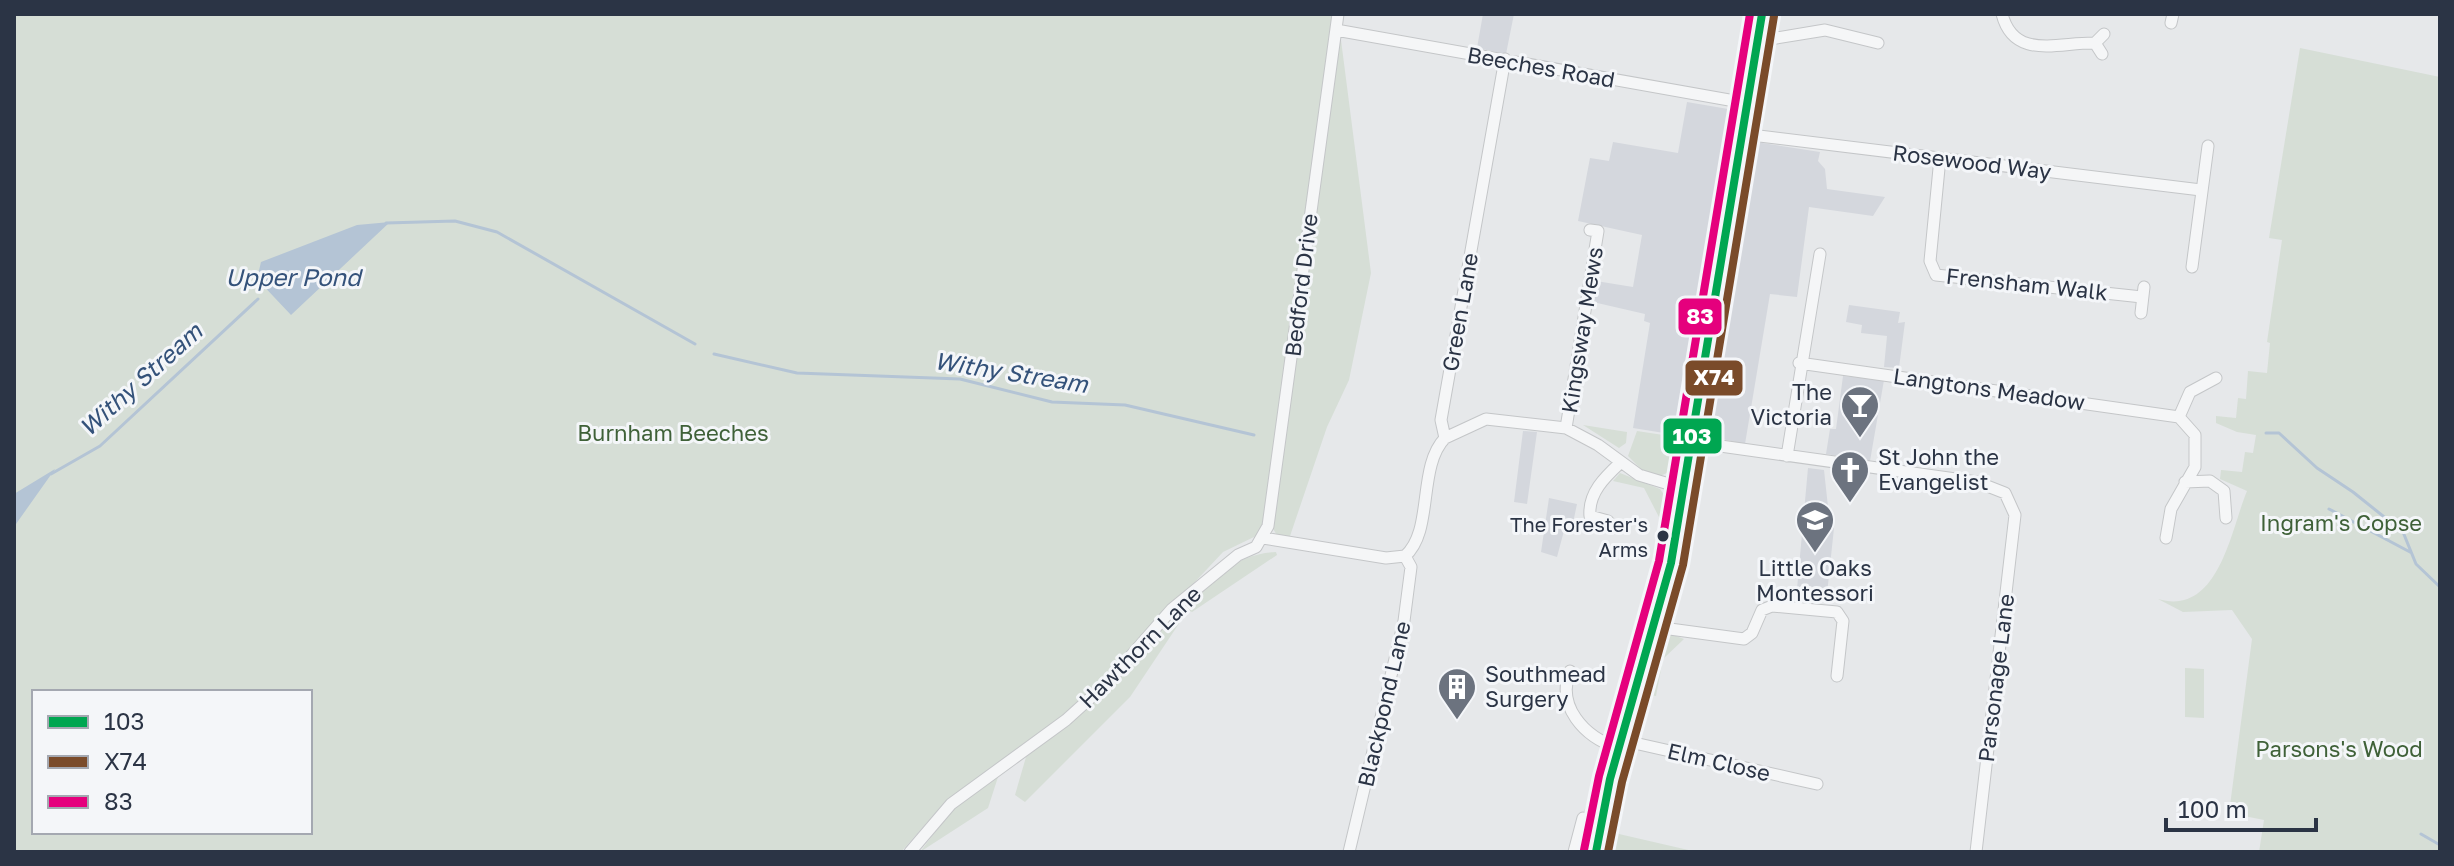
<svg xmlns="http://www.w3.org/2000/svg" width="2454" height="866" font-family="'Golos Text',sans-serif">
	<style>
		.built { fill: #d4d7dd }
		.green { fill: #d6ded6; fill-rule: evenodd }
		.water { fill: #b4c4d5 }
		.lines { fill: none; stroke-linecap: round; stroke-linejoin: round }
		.stream { stroke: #b4c4d5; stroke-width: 3 }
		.street-casing { stroke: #c4c6c8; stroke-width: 13 }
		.primary-casing { stroke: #c2c5c8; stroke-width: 18 }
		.street { stroke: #f5f6f7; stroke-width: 11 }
		.primary { stroke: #f8f8f8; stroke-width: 16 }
		.bus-1-casing { stroke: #f4f6f9; stroke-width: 14 }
		.bus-2-casing { stroke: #f4f6f9; stroke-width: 14 }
		.bus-3-casing { stroke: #f4f6f9; stroke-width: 14 }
		.bus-1 { stroke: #00a651; stroke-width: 8 }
		.bus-2 { stroke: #7a4b2a; stroke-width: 8 }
		.bus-3 { stroke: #e5007d; stroke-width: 8 }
		.bus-dot { fill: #2b3445; stroke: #f4f6f9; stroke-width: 3 }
		.labels { text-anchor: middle; stroke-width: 6; stroke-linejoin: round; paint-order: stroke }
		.bus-label { font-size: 20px; fill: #2b3445; stroke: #f4f6f9; text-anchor: end }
		.street-label { font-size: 22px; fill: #2b3445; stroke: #f4f6f9 }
		.poi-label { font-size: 22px; fill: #2b3445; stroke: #f4f6f9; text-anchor: start }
		.park-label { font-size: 22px; fill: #3f6138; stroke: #f4f6f9 }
		.water-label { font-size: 24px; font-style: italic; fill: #34527a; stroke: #f4f6f9 }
		.line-badge { stroke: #f4f6f9; stroke-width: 3 }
		.badge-label { font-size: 22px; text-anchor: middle; font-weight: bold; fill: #fff }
	</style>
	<rect width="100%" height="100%" fill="#e6e8ea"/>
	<!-- built -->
	<path class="built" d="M1483,14h31l-8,40 -29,-6z
		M1687,102l47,8 -4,28 90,14 -2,9 7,8 2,20 58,8 -12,19 -64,-9 -12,90 -27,-3 -25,150 -70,-15 -11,4 -31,-5 17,-105 -6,-2 1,-7 -52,-12 3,-21 37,6 9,-52 -64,-14 12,-63 19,3 4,-19 65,11z
		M1849,305l51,7 -2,11 7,-1 -6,46 -15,-1 3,-31 -26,-3 1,-8 -16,-3z
		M1843,376l41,4 -14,81 -44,-7 4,-25h6z
		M1523,431l14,1 -10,72 -13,-2z
		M1808,468l16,2 5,46 5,12 -7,66 -30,-5z
		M1549,498l28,6 -4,19 -8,4 -8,30 -16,-5z"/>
	<!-- green -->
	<path class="green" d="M14,14h1318l-68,514 -8,8 -33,16 -131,140 -41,36 -106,74 -44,50h-887zM34,692h276v140h-276z
		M1341,40l30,233 -22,107 -22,47 -38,112 -11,-2 -6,-10 65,-485z
		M2300,48l140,29v775h-181l5,-32 -35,-7 23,-174 -20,-29 -49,2 -25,-13c61,18 73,-70 89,-108l-27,-12 1,-9 21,2 3,-20 8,1 3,-18 -19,-3 -21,-9v-7l20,2 2,-20 8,1 2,-28 19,2 3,-30 -3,-1 15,-102 -13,-2z
		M1583,425l44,7 -1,11 -7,5z
		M1637,431l46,7 -5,30 -18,8 -18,-6 -14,-14z
		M1620,473l40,16 10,14 -13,84 -10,-1 13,-67 -16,-31 -31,-7z
		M1276,552l1,3 -85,57 -10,-5c28,-25 54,-54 94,-55z
		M1177,613l3,9 -50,75 -105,105 -10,-7 11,-38 72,-60z
		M1671,634l13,5 -21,20 -7,37 -11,-2c7,-18 8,-40 17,-57z
		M2185,668l19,1v49l-19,-1z
		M1599,775l4,4 -12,73h-10l7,-22 -4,-19z
		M998,777l-10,31 -68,44 31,-41z
		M1611,828l7,2 1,4 78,18h-88z"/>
	<!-- water -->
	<path class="water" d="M390,222l-99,93 -34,-36 4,-17 96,-37z
		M55,469l-39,55 -2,5v-35z"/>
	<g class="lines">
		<!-- stream -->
		<path class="stream" d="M386,223l69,-2 42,11 198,112
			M714,354l83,19 163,6 92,23 73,3 129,30
			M2266,433h13l38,35 36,24 50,40 13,32 24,23
			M51,474l49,-28 158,-147
			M2329,509l81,43
			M2421,834l19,11"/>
		<!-- street casing -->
		<g class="street-casing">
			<path id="street" d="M2002,14c12,47 57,28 93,29l9,-9
				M2171,23l2,-9
				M1336,30l410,73
				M1758,41l67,-11 53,13
				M2095,43l7,11
				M1743,134l458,56
				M1940,158l-10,103 6,14 206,22
				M2192,267l16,-121
				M2141,313l3,-26
				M1799,363l380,54 16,18v32l-24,42 -5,29
				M2179,417l11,-25 26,-14
				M1566,428l32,-197 -8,-1
				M1445,438l41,-19 80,9 32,17 41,30 43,13
				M1692,442l285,40 28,11 10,22 -39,337
				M1787,456l33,-202
				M2185,482l25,-1 14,10 2,27
				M1608,521l-18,-5c-2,-23 15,-39 30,-53
				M1263,538l123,20 19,-2
				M1405,556c29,-25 12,-89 40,-118l-4,-18 64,-361
				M1655,627l89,12 8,-6 10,-23 10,-4 65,6 6,9 -6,55
				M1570,671c-14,35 14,66 48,77
				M1621,740l196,44
				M910,852l41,-48 115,-84 42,-38 64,-73 66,-54 18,-8 12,-21 70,-512
				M1349,852l55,-231 7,-54 -6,-11
				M1574,852l9,-34"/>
		</g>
		<!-- primary casing -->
		<g class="primary-casing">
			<path id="primary" d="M1596,852c14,-99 52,-192 75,-289l91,-549"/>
		</g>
		<!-- street -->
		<use href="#street" class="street"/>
		<!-- primary -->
		<use href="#primary" class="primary"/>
		<!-- bus-1 casing -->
		<g class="bus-1-casing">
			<path id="bus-1" d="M1596,852l14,-73 61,-216 91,-549"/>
		</g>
		<!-- bus-2 casing -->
		<g class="bus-2-casing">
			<path id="bus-2" d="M1608,852l14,-70 61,-217 91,-549"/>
		</g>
		<!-- bus-3 casing -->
		<g class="bus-3-casing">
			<path id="bus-3" d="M1584,850l15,-74 60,-215 91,-547"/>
		</g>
		<!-- bus-1 -->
		<use href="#bus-1" class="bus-1"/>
		<!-- bus-2 -->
		<use href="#bus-2" class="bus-2"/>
		<!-- bus-3 -->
		<use href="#bus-3" class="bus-3"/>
	</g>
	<!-- icons -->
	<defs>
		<g id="bar-pin" transform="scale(2)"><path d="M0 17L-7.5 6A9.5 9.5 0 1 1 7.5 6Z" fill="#6c737f" stroke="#f4f6f9"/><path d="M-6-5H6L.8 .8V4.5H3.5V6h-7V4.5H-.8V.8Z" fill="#fff"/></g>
		<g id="church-pin" transform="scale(2)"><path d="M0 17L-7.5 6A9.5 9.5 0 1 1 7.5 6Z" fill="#6c737f" stroke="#f4f6f9"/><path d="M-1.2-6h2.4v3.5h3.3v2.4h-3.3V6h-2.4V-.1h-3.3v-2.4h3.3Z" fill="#fff"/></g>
		<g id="school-pin" transform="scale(2)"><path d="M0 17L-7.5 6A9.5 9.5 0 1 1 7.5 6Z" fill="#6c737f" stroke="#f4f6f9"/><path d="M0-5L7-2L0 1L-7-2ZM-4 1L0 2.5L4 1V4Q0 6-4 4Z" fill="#fff"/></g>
		<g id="building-pin" transform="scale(2)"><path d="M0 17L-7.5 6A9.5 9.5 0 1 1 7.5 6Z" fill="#6c737f" stroke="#f4f6f9"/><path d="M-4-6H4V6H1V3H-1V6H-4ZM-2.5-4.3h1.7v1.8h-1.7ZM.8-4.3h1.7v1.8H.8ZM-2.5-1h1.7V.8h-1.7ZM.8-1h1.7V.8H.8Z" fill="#fff"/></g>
	</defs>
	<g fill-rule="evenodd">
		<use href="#bar-pin" x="1860" y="405"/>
		<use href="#church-pin" x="1850" y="470"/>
		<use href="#school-pin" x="1815" y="520"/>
		<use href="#building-pin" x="1457" y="687"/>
	</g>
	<!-- markers -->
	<circle class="bus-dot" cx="1663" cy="536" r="7"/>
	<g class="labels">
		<!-- bus labels -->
		<g class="bus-label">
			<text x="1648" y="532">The Forester's<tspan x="1648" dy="25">Arms</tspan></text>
		</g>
		<!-- street labels -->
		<g class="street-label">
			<text transform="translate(1541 67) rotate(10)" y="8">Beeches Road</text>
			<text transform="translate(1972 162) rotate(7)" y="8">Rosewood Way</text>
			<text transform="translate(2027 284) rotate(6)" y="8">Frensham Walk</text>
			<text transform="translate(1301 285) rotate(-83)" y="8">Bedford Drive</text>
			<text transform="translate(1460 312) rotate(-80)" y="8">Green Lane</text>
			<text transform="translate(1582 330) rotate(-81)" y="8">Kingsway Mews</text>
			<text transform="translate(1989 389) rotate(8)" y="8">Langtons Meadow</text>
			<text transform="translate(1140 647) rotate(-45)" y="8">Hawthorn Lane</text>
			<text transform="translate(1996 678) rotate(-83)" y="8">Parsonage Lane</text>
			<text transform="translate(1384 704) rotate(-77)" y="8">Blackpond Lane</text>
			<text transform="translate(1719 762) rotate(13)" y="8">Elm Close</text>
		</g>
		<!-- poi labels -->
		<g class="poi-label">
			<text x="1832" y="400" text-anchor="end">The<tspan x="1832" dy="25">Victoria</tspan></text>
			<text x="1878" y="465">St John the<tspan x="1878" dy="25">Evangelist</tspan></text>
			<text x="1815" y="576" text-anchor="middle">Little Oaks<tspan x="1815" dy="25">Montessori</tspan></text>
			<text x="1485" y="682">Southmead<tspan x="1485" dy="25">Surgery</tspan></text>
		</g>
		<!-- park labels -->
		<g class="park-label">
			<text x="673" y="441">Burnham Beeches</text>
			<text x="2341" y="531">Ingram's Copse</text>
			<text x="2339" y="757">Parsons's Wood</text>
		</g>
		<!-- water labels -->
		<g class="water-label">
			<text x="293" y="286">Upper Pond</text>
			<text transform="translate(1011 373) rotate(9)" y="8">Withy Stream</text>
			<text transform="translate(141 380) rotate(-42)" y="8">Withy Stream</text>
		</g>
	</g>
	<g class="line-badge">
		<rect x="1677" y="297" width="46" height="39" rx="8" fill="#e5007d"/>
		<rect x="1684" y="359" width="60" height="38" rx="8" fill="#7a4b2a"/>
		<rect x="1662" y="417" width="61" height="38" rx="8" fill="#00a651"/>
	</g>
	<g class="badge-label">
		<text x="1700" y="324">83</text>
		<text x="1714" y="385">X74</text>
		<text x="1692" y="444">103</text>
	</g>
	<!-- border -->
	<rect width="2454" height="866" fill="none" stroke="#2b3445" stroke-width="32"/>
	<!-- legend -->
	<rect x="32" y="690" width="280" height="144" fill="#f4f6f9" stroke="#a4a8b1" stroke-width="2"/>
	<rect x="48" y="716" width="40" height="12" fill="#00a651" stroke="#a4a8b1" stroke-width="2"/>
	<text x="104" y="730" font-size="24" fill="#2b3445">103</text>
	<rect x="48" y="756" width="40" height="12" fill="#7a4b2a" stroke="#a4a8b1" stroke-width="2"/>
	<text x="104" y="770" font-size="24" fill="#2b3445">X74</text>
	<rect x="48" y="796" width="40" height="12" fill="#e5007d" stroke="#a4a8b1" stroke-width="2"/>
	<text x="104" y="810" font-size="24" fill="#2b3445">83</text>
	<!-- scale -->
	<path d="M2166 818v12h150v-12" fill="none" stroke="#2b3445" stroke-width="4"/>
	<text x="2178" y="818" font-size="24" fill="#2b3445" stroke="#f4f6f9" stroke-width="6" paint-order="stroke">100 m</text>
</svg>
